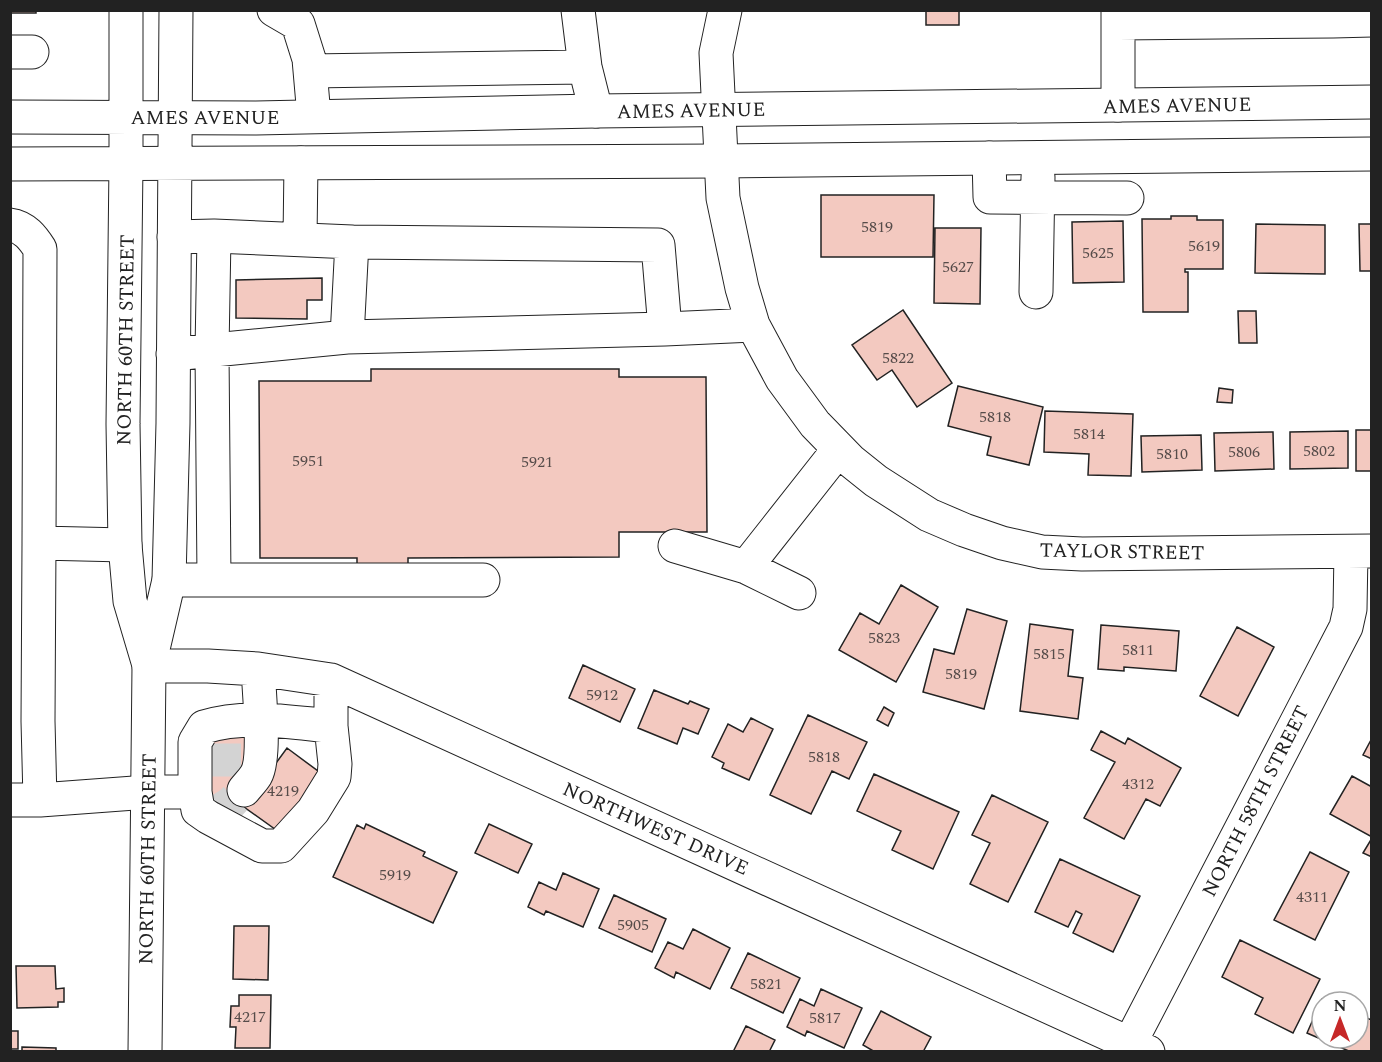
<svg xmlns="http://www.w3.org/2000/svg" width="1382" height="1062" font-family="Spectral,serif">
	<style>
		.building { fill: #f3c9c0; stroke: #222; stroke-width: 1.5 }
		.lines { fill: none; stroke-linecap: round; stroke-linejoin: round }
		.minor-tunnel { stroke: #d3d3d3; stroke-width: 33; stroke-dasharray: 33 16; stroke-linecap: butt }
		.minor-casing { stroke: #222; stroke-width: 35 }
		.major-casing { stroke: #222; stroke-width: 35 }
		.minor { stroke: #fff; stroke-width: 33 }
		.major { stroke: #fff; stroke-width: 33 }
		.labels { text-anchor: middle; stroke-width: 4.5; stroke-linejoin: round; paint-order: stroke }
		.number-label { font-size: 16px; fill: #564c4a }
		.street-label { font-size: 20px; fill: #222; stroke: #fff }
	</style>
	<rect width="100%" height="100%" fill="#fff"/>
	<!-- building -->
	<path class="building" d="M10,10h26v3h-26z
		M926,10h33v15h-33z
		M821,195h113l-1,62h-112z
		M1171,216h26v4h26v49h-38v3h3v40h-45l-1,-93h29z
		M1123,221l1,61 -51,1 -1,-61z
		M1256,224l69,1v49l-70,-1z
		M1359,224h13v47h-12z
		M935,228h46l-1,76 -46,-1z
		M322,278v22h-15v19l-71,-1v-38z
		M903,310l49,73 -35,24 -25,-37 -15,10 -25,-35z
		M1238,311h18l1,32h-18z
		M371,369h248v8h87l1,155h-88v25l-211,1v13h-51v-13h-97l-1,-177h112z
		M958,386l85,21 -14,58 -42,-10 4,-18 -43,-11z
		M1219,388l14,2 -1,13 -15,-1z
		M1045,411l88,3 -2,62 -43,-1 1,-21 -45,-2z
		M1356,430h16v41h-16z
		M1348,431v37l-58,1v-37z
		M1273,432l1,37 -59,2 -1,-38z
		M1201,435l1,35 -60,2 -1,-36z
		M901,585l37,22 -42,75 -57,-32 21,-37 19,11z
		M967,609l40,12 -23,88 -61,-17 11,-43 20,5z
		M1030,624l43,6 -5,46 15,2 -5,41 -58,-8z
		M1101,625l78,6 -3,40 -52,-4v4l-26,-2z
		M1237,627l37,20 -36,69 -38,-20z
		M583,665l52,24 -15,33 -51,-24z
		M654,690l34,14 2,-3 19,8 -11,25 -15,-6 -6,16 -39,-16z
		M884,707l10,6 -6,13 -11,-6z
		M808,715l59,27 -18,37 -17,-8 -21,43 -41,-19z
		M751,718l22,11 -24,51 -27,-12 2,-5 -12,-6 16,-33 15,8z
		M1101,731l24,13 3,-6 53,30 -21,38 -14,-7 -22,40 -40,-21 31,-56 -24,-12z
		M208,736h37l-1,67h-36z
		M1372,738v21l-9,-4z
		M287,748l35,26 -43,58 -35,-25z
		M874,774l85,38 -26,57 -41,-19 9,-19 -44,-20z
		M1352,776l20,11v50l-42,-23z
		M992,795l56,27 -40,80 -38,-18 20,-41 -18,-8z
		M366,824l59,28 -2,4 34,16 -24,51 -100,-46 24,-52 7,4z
		M489,824l43,20 -14,29 -43,-20z
		M1372,838v19l-9,-4z
		M1310,852l39,20 -34,68 -41,-20z
		M1060,859l80,37 -27,56 -40,-19 9,-19 -6,-3 -8,16 -33,-15z
		M563,873l36,16 -16,38 -37,-16 -2,4 -16,-8 11,-25 17,8z
		M614,895l52,24 -14,33 -53,-24z
		M234,926h35l-1,54 -35,-1z
		M693,929l37,19 -20,41 -34,-17 -2,6 -19,-10 13,-26 15,7z
		M1240,940l80,39 -27,54 -38,-19 8,-16 -41,-21z
		M748,953l52,25 -17,35 -52,-25z
		M16,966h39l1,23 8,-1v14h-6v5l-41,1z
		M821,989l41,19 -18,40 -37,-17 -2,5 -18,-9 13,-28 14,7z
		M239,995h32l-1,53h-35l1,-21h-6l1,-21h8z
		M1322,999l6,3h-6v36h36v-23l14,5v32h-21l-44,-19z
		M881,1011l50,26 -8,15h-48l-12,-7z
		M746,1026l29,14 -6,12h-36z
		M10,1031h8v18h-8z
		M22,1047l34,1v4h-34z"/>
	<g class="lines">
		<!-- minor-tunnel -->
		<path class="minor-tunnel" d="M208,760h36
			M208,817l23,-14 13,-13"/>
		<!-- minor casing -->
		<g class="minor-casing">
			<path id="minor" d="M274,10l24,14 11,35 5,57
				M578,10l7,57 11,44
				M725,10l-9,43 7,145 19,90 11,37 29,54 33,45 36,37 25,20 53,34 35,15 38,13 40,9 40,2 290,-3
				M1118,10v95
				M1333,10v11l39,-1
				M1118,23l215,-2
				M10,52h22
				M310,71l275,-4
				M989,158l1,39 137,1
				M10,225c15,2 23,13 30,24l-1,294
				M214,236l-2,115 2,228
				M174,237l40,-1 138,6 306,3 7,84
				M300,239l1,-76
				M1036,292l2,-115
				M347,337l5,-95
				M173,354l174,-17 318,-8 88,-4
				M675,546l71,21 93,-118
				M746,567l53,26
				M169,580h314
				M149,666h59l50,3 73,11 817,372
				M331,726c-42,-4 -87,-12 -127,1l-9,15v50l3,18 10,7 54,29h19l32,-35 21,-34 1,-13 -4,-38v-46
				M244,790c4,-5 9,-10 12,-15 10,-17 3,-84 2,-106
				M10,800h30l108,-8h47
				M40,800l-2,-79 1,-178 86,2
				M1130,1043l216,-416 4,-18 1,-57"/>
		</g>
		<!-- major casing -->
		<g class="major-casing">
			<path id="major" d="M126,10v153l-3,261 2,121 5,56 19,64
				M10,117l246,1 340,-7 776,-9
				M10,164l710,-3 652,-7
				M145,1052l4,-386 20,-86 4,-157 3,-413"/>
		</g>
		<!-- minor -->
		<use href="#minor" class="minor"/>
		<!-- major -->
		<use href="#major" class="major"/>
	</g>
	<g class="labels">
		<!-- number labels -->
		<g class="number-label">
			<text x="877" y="232">5819</text>
			<text x="1204" y="251">5619</text>
			<text x="1098" y="258">5625</text>
			<text x="958" y="272">5627</text>
			<text x="898" y="363">5822</text>
			<text x="995" y="422">5818</text>
			<text x="1089" y="439">5814</text>
			<text x="1319" y="456">5802</text>
			<text x="1244" y="457">5806</text>
			<text x="1172" y="459">5810</text>
			<text x="308" y="466">5951</text>
			<text x="537" y="467">5921</text>
			<text x="884" y="643">5823</text>
			<text x="1138" y="655">5811</text>
			<text x="1049" y="659">5815</text>
			<text x="961" y="679">5819</text>
			<text x="602" y="700">5912</text>
			<text x="824" y="762">5818</text>
			<text x="1138" y="789">4312</text>
			<text x="283" y="796">4219</text>
			<text x="395" y="880">5919</text>
			<text x="1312" y="902">4311</text>
			<text x="633" y="930">5905</text>
			<text x="766" y="989">5821</text>
			<text x="250" y="1022">4217</text>
			<text x="825" y="1023">5817</text>
		</g>
		<!-- street labels -->
		<g class="street-label">
			<text transform="translate(1177 105) rotate(-1)" y="7">AMES AVENUE</text>
			<text transform="translate(691 110) rotate(-1)" y="7">AMES AVENUE</text>
			<text x="205" y="124">AMES AVENUE</text>
			<text transform="translate(125 340) rotate(-89)" y="7">NORTH 60TH STREET</text>
			<text transform="translate(1122 551) rotate(1)" y="7">TAYLOR STREET</text>
			<text transform="translate(1255 801) rotate(-63)" y="7">NORTH 58TH STREET</text>
			<text transform="translate(656 828) rotate(24)" y="7">NORTHWEST DRIVE</text>
			<text transform="translate(147 859) rotate(-89)" y="7">NORTH 60TH STREET</text>
		</g>
	</g>
	<!-- border -->
	<rect width="1382" height="1062" fill="none" stroke="#222222" stroke-width="24"/>
	<!-- north arrow -->
	<g transform="translate(1340 1020)"><circle r="28" fill="#ffffff" stroke="#a7a7a7" stroke-width="1.5"/>
	<path d="M0-4.5L10 22L0 15L-10 22Z" fill="#c62828"/>
	<text y="-9" font-size="16" font-weight="bold" text-anchor="middle" fill="#222222">N</text>
	</g>
</svg>
